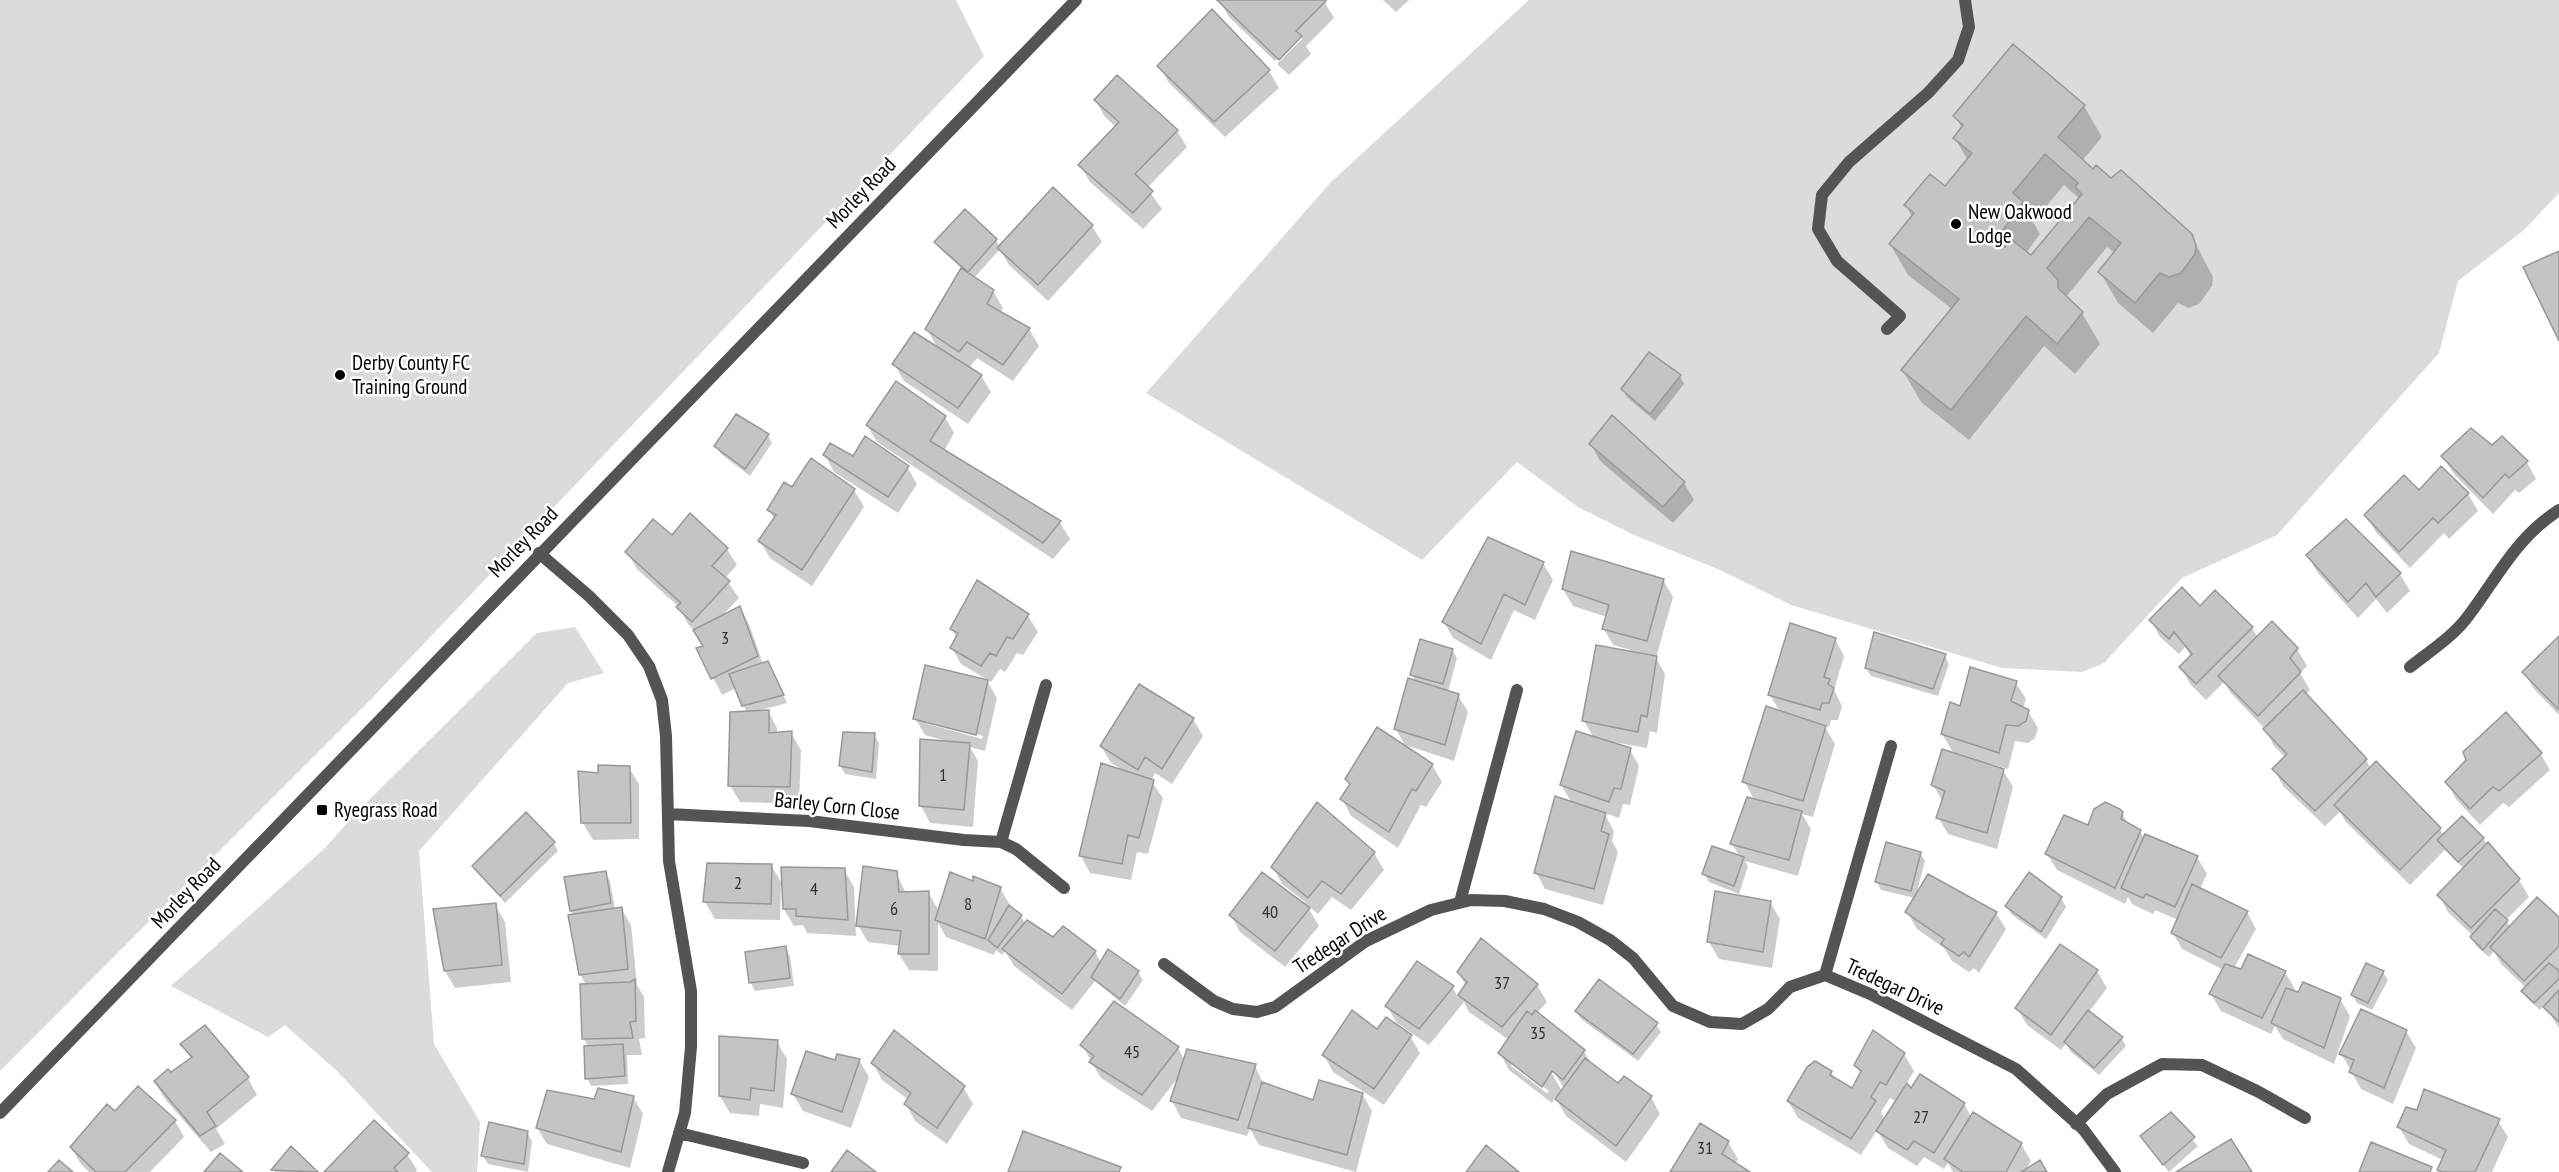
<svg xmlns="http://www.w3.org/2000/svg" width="2559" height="1172" font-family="'PT Sans Narrow',sans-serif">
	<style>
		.green { fill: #dbdbdb }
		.shadow { fill: #0003; fill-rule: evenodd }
		.building { fill: #c4c4c4; stroke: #989898; stroke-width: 1.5; fill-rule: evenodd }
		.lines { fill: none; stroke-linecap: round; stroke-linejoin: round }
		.service { stroke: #545454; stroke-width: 12 }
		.minor { stroke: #545454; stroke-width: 12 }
		.tertiary { stroke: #545454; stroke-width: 12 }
		.poi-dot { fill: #000; stroke: #fff; stroke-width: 2 }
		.labels { text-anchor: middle; stroke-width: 5; stroke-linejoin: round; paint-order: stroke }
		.number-label { font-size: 18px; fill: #313131 }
		.street-label { font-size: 21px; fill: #000; stroke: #fff }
		.poi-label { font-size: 21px; fill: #000; stroke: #fff; text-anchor: start }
	</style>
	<rect width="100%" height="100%" fill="#fff"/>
	<!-- green -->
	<path class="green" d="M0,0h956l28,56 -609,639 -375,376z
		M1529,0h1030v193l-35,37 -66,51 -19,72 -162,182 -95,43 -78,85 -22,9 -80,-4 -211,-63 -71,-35 -86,-35 -56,-28 -61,-45 -95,98 -276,-167 185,-211z
		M575,627l29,46 -36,10 -149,168 15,193 46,78 -3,50h-45l-95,-101 -52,-46 -17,12 -97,-51 154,-138 31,-35 181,-180z"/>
	<!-- shadow -->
	<path class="shadow" d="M1219,0h104l11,18 -28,28 5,8 -22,21 -12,-11 25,-25v-4l-27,26 -46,-44z
		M1383,0h26l-13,12z
		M1159,66l110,5 10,17 -54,49 -56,-54z
		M1095,100l82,31 10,16 -40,41 15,21 -19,20 -53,-47 -10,-17 36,-38 -11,-10z
		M2084,106l18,31 -20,24 11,10 18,9 80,55 22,42 -1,9 -13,18 -11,4 -10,-5 -25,30 -35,-30 -18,-31 15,-19 -8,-6 -41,50 16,16 18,31 -25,30 -31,-28 -75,94 -48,-38 -18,-31 49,-62 -44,-34 -18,-31 22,-27 -6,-12 39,-17 23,-27 -13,-23 7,-10 -7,-12zM2064,185l16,14 -49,58 -5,-4 14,-19 -7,-12z
		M966,211l30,29 4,7 92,-21 10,16 -54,59 -39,-36 -9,-16 -26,29 19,13 10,17 -3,5 29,16 10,17 -26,35 -36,-23 -8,10 12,8 10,16 -23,32 -64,-43 -10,-17 44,-15 -11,-20 35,-60 -21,-19 -5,-8z
		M1680,376l4,8 -29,37 -28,-24 -5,-8z
		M945,417l9,16 -10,18 116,72 10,16 -17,20 -176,-117 -10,-17z
		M768,435l4,8 -22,33 -29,-22 -5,-8z
		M1591,444l93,39 10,17 -21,23 -73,-62z
		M2492,447l35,15 9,17 -17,14 -4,-3 -22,24 -40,-41 -10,-16z
		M825,455l82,12 10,17 -19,29 -64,-41z
		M2441,469l27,25 10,17 -29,28 -5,-6 -34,35 -34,-36 -10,-17 53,-23z
		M793,489l61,1 10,17 -52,79 -42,-28 -10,-17 15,-21 -6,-10z
		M2346,521l54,53 10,17 -23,22 -11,-14 -18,19 -41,-46 -9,-17z
		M672,537l55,12 10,16 -12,13 14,20 -17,18 18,-8 9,16 14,40 9,7 15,32 -27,7 8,1 9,17v6l14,-1 10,17 -2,54 -59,-2 -10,-17 17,-72 -11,-25 -14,7 -24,-46 7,-2 -8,-14 -9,-9 -9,-17 -42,-38 -10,-17z
		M1543,563l10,17 -18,40 -21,-10 -23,50 -38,-22 -9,-16z
		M1663,580l10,17 -17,61 9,16 -8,59 -7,-2 -3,17 -39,-7v2l22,7 9,16 -9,39 -7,-1 -4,14 -15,-5 10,18 -2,10 6,11 -15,53 -58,-16 -9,-17 36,-69 -11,-18 33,-47 -10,-17 47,-71 -18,-5 -9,-16 3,-12 -34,-11 -10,-17z
		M2200,608l52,20 6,10 39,11 10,17 -7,7 10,17 -5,5 61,65 5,9 69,60 4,7 18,-17 21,20 36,41 10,17 -23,23 5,8 48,-9v109l-15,-23 -4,5 -12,-11 -5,-8 3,-3 -25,-24 -7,-13 -5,6 -13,-11 -4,-9 1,-1 -25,-24 -9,-17 25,-26 -19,-19 -35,35 -64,-63 -6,-10 -15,14 -42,-40 -9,-17 11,-12 -11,-11 -9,-17 -35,-37 -6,-10 -18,18 -16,-16 -9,-17 11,-10 -7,-10 -6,7 -19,-17 -9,-17z
		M1028,616l10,16 -15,23 -6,-2 -12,19 -5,-3 -9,13 -30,-18 -9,-16 5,-10 -5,-9z
		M2559,638v77l-25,-26 -10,-17z
		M1835,639l9,17 -10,34 8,16 -4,14h-7l-2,7 -5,-2 11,19 -22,73 -11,-3 9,15 -13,47 -53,-15 3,5 -9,28 -30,-12 -5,-8 36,-17 -8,-13 23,-43 -11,-20 36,-69 -10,-17z
		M1452,650l5,8 -9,34 10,3 10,17 -14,49 -49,-16 -10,-17 21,-46 -4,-7z
		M1945,656l4,8 -11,32 -67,-20 -5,-8z
		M987,681l10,17 -12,53 -15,-4 8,14 -5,66 -43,-4 -9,-17 25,-65 -21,-6 -10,-17zM925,720l58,16 -1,3 -57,-16z
		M2016,683l10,16 -3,9 5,3 10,17 -3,10 -7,5 -13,-2 -7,28 -16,-5 -1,2 12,4 10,17 -16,62 -49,-15 -10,-17 5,-15 -10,-17 21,-31 -12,-20 20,-26z
		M1193,719l10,17 -31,48 -17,-11 -4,8 12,17 -15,56 -11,-2 -6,28 -41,-7 -9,-17 44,-85 -14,-8 -10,-17z
		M874,735l5,8 -3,36 -31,-5 -5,-9z
		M2540,753l10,17 -41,37 -6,-4 -23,22 -24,-26 -9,-17z
		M1432,765l10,17 -16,25 -5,-2 -23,43 -47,-32 -9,-17 9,-13 -4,-7z
		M629,768l10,16v55l-46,1 -10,-17 16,-48z
		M2122,813l7,13 11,5 4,8 53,18 10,17 -7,15 47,23 9,17 -22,39 8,3 43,1 10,17 -2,3 47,7 10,17 -16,48 -51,-25 -8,-13 -4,8 -50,-23 -10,-17 13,-24 -42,-21 -9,-16 5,-13 -23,-10 -2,4 -21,-10 -4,-7 -3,7 -68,-34 -10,-16 42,-27z
		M554,843l4,8 -53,52 -31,-36z
		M1374,853l10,17 -33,40 -19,-13 -14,17 -12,-10 13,22 -34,41 -45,-35 -9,-17 72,-11 2,-2 -23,-18 -9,-17z
		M1920,853l5,8 -9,34 80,18 10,16 -27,44 -5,-5 -5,4 -17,-11 -8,-13 -27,-19 -10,-17 8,-14 -34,-8 -4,-8z
		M771,865l12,20h-2l-1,35 -65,-1 -10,-17z
		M844,870l10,17 2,49 -49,-3 -4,-8 -9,1 -10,-17z
		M605,872l5,9 5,28 6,-1 10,17 6,60 7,12 1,41 -6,1 3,16h-15l1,29 -37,2 -4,-8 1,-31 -4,-8 2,-54 -6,-11 -6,-59 -3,-4z
		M896,873l10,20 22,-1 11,19 35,-28 26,5 10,17 -1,3 12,8 4,8 28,15 10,-11 32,24 6,11 7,-12 30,21 5,8 -18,26 -30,-25 -23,29 -58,-44 -9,-15 -3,4 -6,-5 -2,5 -48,-18 -8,-14v48l-29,-1 -10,-16 1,-8 -32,-4 -10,-17z
		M2061,898l5,9 -20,32 -35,-25 -4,-8z
		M1770,902l10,17 -8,49 -53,-9 -10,-17z
		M495,905l10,17 6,60 -56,6 -10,-17 -11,-60z
		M785,948l5,8 4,30 -39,5 -4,-8 -4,-30z
		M2097,971l10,17 -18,24 32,26 5,8 -27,29 -29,-24 -4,-8 -5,7 -34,-25 -10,-17z
		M1458,972l79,13 10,17 -10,11 47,38 8,14 27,20 32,12 9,17 -34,48 -60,-46 -11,-19 -3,6 -43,-33 -9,-17 9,-13 -40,-28 -5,-10 -35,43 -32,-22 -10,-17 65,-19 6,10 8,-11zM1511,1062l38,29 -2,2 -36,-27zM1550,1064l14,25 -2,2 -15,-26z
		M2383,972l5,8 -16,30 -15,-7 -4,-8z
		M1576,1011l80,13 5,8 -23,29 -57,-42z
		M205,1027l43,51 9,17 -41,34 9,15 -14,8 -46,-53 -10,-17 16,-8 20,-15 -9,-15z
		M1377,1031l33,5 10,17 -36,52 -51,-33 -9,-17z
		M2406,1031l10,17 -23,56 -32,-15 -20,-36z
		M777,1042l10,17 -4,49 -23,-4 -1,12 -29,-3 -10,-17z
		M1082,1045l96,3 7,13 70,5 9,19 50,17 48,-8 10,17 -16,61 -97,-27 -9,-16 -3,7 -66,-18 -9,-17 8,-26 -28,36 -51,-33z
		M1904,1054l10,17 -8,13 6,6 52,14 8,14 49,26 10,17 -6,10 20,1h-92l-5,-9 -4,6 -20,-12 -7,9 -29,-18 -11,-18 -16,25 -63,-37 -10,-17 43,-29 5,8 17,10 8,-16 -5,-9zM1890,1098l7,4 -12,18 -4,-8z
		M859,1060l10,17 -18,51 -48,-17 -10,-17 43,-32z
		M873,1063l90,24 10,17 -26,40 -32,-23 -9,-17 3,-4 -27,-20z
		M633,1097l10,17 -13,54 -83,-24 -10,-16 58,-27z
		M2418,1112l80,9 10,16 -16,35h-52l-2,-3 5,-9 -34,-16 -10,-17z
		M115,1113l60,8 9,16 -34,35h-61l-8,-8 -10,-16z
		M2170,1114l28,32 -29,26 -27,-35z
		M527,1133l5,8 -4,31 -40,-8 -5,-8z
		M1728,1142l10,17 -3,5 12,8h-75z
		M291,1148l25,24h-42z
		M407,1154l10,16 -1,2h-90z"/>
	<!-- building -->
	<path class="building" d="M1217,0h108l1,1 -30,30 6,5 -23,24z
		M1212,9l58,61 -56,52 -57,-56z
		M2013,44l72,61 -27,32 35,32 3,-4 15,13 10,-8 71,64 4,11 -1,9 -14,19 -12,4 -9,-4 -25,30 -37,-31 23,-29 -32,-26 -42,51 11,12v8l25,24 -26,32 -31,-28 -75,94 -50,-40 58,-71 -70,-55 25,-31 -10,-8 26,-31 15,12 27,-33 -19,-15 10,-13 -10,-9zM2045,154l33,29 -3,4 7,7 -51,61 -19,-15 -7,7 -2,-17 20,-28 -10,-9z
		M1117,75l61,55 -43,44 18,17 -20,22 -55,-48 41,-43 -25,-22z
		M1053,187l40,38 -55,60 -41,-37z
		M965,209l32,30 -29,33 -34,-30z
		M2559,251v90l-36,-74z
		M961,268l33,22 -7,14 43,24 -27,37 -36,-23 -8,10 -34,-23z
		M914,332l68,43 -24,33 -66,-44z
		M1649,352l32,23 -31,39 -29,-25z
		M896,381l50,35 -16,25 131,80 -18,22 -177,-118z
		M736,414l33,20 -24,35 -31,-23z
		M1612,415l73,67 -22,25 -74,-63z
		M2471,428l21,17 10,-9 26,25 -19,17 -4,-4 -22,24 -42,-42z
		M865,436l44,30 -21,31 -65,-42 7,-12 23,13z
		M811,458l44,31 -53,81 -44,-29 18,-26 -9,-5 17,-28 8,5z
		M2441,466l28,27 -31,30 -5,-5 -34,34 -35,-37 40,-40 15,15z
		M690,513l38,35 -16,18 18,15 -38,41 -16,-15 5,-4 -56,-51 28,-33 19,16z
		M2346,519l55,54 -25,24 -10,-14 -18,19 -42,-47z
		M1488,537l56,25 -19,43 -21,-11 -23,50 -39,-22z
		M1571,551l93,28 -17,62 -45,-12 7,-24 -47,-16z
		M977,580l52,34 -16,25 -6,-2 -11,19 -6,-3 -9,13 -31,-18 8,-15 -8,-4z
		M2182,587l18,19 15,-16 38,37 -57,57 -17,-17 13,-13 -18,-22 -5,7 -20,-19z
		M740,606l18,50 -47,23 -15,-31 7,-2 -10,-16z
		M2272,621l26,27 -8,10 11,14 -43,44 -40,-40z
		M1790,623l46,15 -12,39 6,2 -2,5 6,4 -5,15h-7l-2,7 -52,-15z
		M1874,632l72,22 -13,35 -68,-21z
		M2559,636v74l-37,-38z
		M1420,639l33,10 -10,35 -33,-9z
		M1596,645l61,11 -10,61 -6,-2 -3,17 -56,-11z
		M768,661l16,34 -42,11 -13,-32z
		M925,665l63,15 -12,55 -63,-16z
		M1970,667l47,14 -6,20 18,9 -3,11 -8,5 -12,-1 -7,28 -58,-19 9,-32 10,4z
		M1408,678l51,16 -14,51 -51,-16z
		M1139,684l55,34 -32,51 -17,-12 -7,13 -38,-24z
		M2303,690l64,69 -52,52 -43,-42 15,-15 -24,-25z
		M1766,706l60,20 -23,75 -61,-19z
		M769,710v23l23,-2 -2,56 -62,-1 2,-74z
		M2506,712l36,41 -43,38 -6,-4 -23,22 -25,-27 21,-22 -3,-8z
		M1377,727l56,37 -17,27 -4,-2 -23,43 -49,-33 10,-15 -5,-5z
		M1576,731l55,17 -10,41 -7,-1 -5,14 -49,-17z
		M843,732l32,1 -3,39 -33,-6z
		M920,739l50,4 -6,67 -45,-4z
		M1942,749l62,20 -17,64 -51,-15 9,-27 -14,-6z
		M2376,761l65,67 -41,42 -66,-65z
		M1101,763l53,17 -15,58 -11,-3 -6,29 -43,-8z
		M598,765l32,1 1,57h-50l-3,-52 20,2z
		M1555,796l51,17 -5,18 8,3 -15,55 -60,-16z
		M1747,797l55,14 -13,49 -59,-16z
		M1317,802l58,50 -34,42 -19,-13 -14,17 -37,-31z
		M2105,802l15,7 3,3 -2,7 20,11 -26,58 -70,-34 19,-39 24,10 6,-16z
		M526,812l29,30 -55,54 -28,-30z
		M2462,816l22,22 -26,24 -21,-22z
		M2145,834l53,22 -23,51 -29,-13 -3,4 -22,-10z
		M1886,842l35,10 -10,39 -36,-9z
		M2488,842l32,37 -49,49 -34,-33z
		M1712,846l32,11 -10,29 -32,-12z
		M707,863l65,1 -1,40 -68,-2z
		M863,866l34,5 2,21 30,-1v63h-31l3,-23 -45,-5z
		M781,867l64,1 3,52 -52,-4v-7h-13z
		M606,871l5,32 -41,8 -6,-34z
		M950,872l23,9v-5l28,11 -16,52 -50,-19z
		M1262,872l48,36 -35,43 -46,-36z
		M2029,872l33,25 -21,35 -36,-26z
		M1928,874l69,38 -28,45 -5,-5 -5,4 -18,-12 3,-5 -39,-27z
		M2192,884l56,27 -27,47 -50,-25z
		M1715,891l56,10 -8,51 -56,-10z
		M2537,897l22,20v29l-35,35 -34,-34z
		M496,903l6,62 -58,6 -11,-62z
		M1009,905l13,10 -25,33 -9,-8z
		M622,907l6,62 -49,6 -11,-60z
		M2495,909l13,11 -25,30 -13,-13z
		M1027,920l26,17 10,-11 33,25 -34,43 -60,-45z
		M1481,938l57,46 -36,43 -44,-32 9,-13 -10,-10z
		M2060,944l38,26 -47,65 -36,-27z
		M786,946l4,32 -41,5 -4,-31z
		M1108,949l31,22 -19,28 -29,-22z
		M2248,954l38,17 -24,47 -53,-24 16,-30 16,5z
		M1417,961l37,25 -35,43 -34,-23z
		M2366,963l18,8 -16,32 -17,-8z
		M2549,963l10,8v8l-25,24 -13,-12z
		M635,979l1,42 -6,1 3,16 -51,1 -2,-55 50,-2z
		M1599,979l59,44 -25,31 -58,-43z
		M2303,982l38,16 -17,50 -53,-25 15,-35 12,4z
		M2559,990v32l-16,-15z
		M1114,1001l65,46 -37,48 -53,-33 5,-6 -14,-11z
		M2361,1009l46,21 -23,58 -35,-16 5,-12 -15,-6z
		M1352,1010l25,19 9,-12 26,18 -38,54 -52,-34z
		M1535,1010l50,40 -22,30 -11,-9 -10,16 -44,-34 29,-42 5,4z
		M2088,1010l35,27 -29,31 -30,-26z
		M205,1025l44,52 -42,35 9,14 -16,10 -46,-55 14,-12 3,3 21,-15 -12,-13z
		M894,1030l71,56 -28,42 -33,-24 7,-11 -40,-30z
		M1873,1030l32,23 -19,32 -6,-3 -9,15 5,4 -25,38 -64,-38 20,-34 8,-6 17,10 -2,4 22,13 9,-17 -7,-6z
		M719,1036l59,4 -4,51 -23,-3 -1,12 -31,-4z
		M623,1044l2,32 -40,3 -1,-33z
		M1187,1049l69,15 -18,56 -68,-19z
		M806,1051l29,9 2,-6 23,5 -18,53 -51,-18z
		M1585,1058l33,25 6,-7 28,20 -36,50 -61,-47z
		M1920,1074l45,29 -31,50 -20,-12 -7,9 -31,-19 31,-48 4,5z
		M1319,1080l44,13 -16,62 -99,-27 14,-46 51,18z
		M138,1086l38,34 -51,52h-29l-26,-25 37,-43 8,7z
		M598,1088l36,8 -13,56 -85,-24 11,-38 47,9z
		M2424,1089l76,30 -25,53h-33l-5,-2 9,-20 -49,-23 9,-20 11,3z
		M1973,1112l49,31 -16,29h-43l-19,-13z
		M2171,1112l24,25 -32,28 -23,-29z
		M374,1120l35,33 -15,15 4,4h-74z
		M489,1122l39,9 -4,33 -43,-8z
		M1700,1123l29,18 -7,13 28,18h-80z
		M1023,1131l98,36 -2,5h-111z
		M2231,1139l21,33h-76z
		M2371,1142l61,25 -2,5h-71z
		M1486,1145l33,27h-53z
		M291,1146l27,26 -47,-2z
		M847,1150l29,22h-45z
		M220,1153l23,19h-39z
		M59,1160l14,12h-25z
		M2040,1160l7,12h-26z"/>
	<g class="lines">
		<!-- service -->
		<path class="service" d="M1887,329l13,-13 -63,-55 -19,-32 4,-34 27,-33 79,-69 30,-33 11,-33 -4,-27"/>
		<!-- minor -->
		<path class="minor" d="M539,553l50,43 39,39 21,31 13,34 4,36 3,125 22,130v56l-6,66 -17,59
			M2410,667c20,-16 44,-31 59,-52 30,-40 47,-77 90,-105
			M668,814l141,7 155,19 37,2 15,7 48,39
			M1001,842l45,-157
			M1460,902l57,-212
			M1164,964l50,37 19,8 24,3 18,-5 91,-66 65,-31 40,-10 34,1 39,8 34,13 32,18 23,18 40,48 37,16 32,2 26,-15 22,-22 35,-12 45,19 146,75 67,60 32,43
			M1825,975l66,-229
			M2076,1124l31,-30 55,-30 40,1 55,26 48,27
			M679,1133l124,30"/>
		<!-- tertiary -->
		<path class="tertiary" d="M0,1113l1076,-1113"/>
	</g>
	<!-- markers -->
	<g class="poi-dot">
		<circle cx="1956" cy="224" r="6"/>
		<circle cx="340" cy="375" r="6"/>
		<rect x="316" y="804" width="12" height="12" rx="3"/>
	</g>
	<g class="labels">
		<!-- number labels -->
		<g class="number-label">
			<text x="725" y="644">3</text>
			<text x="943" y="781">1</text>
			<text x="738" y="889">2</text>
			<text x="814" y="895">4</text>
			<text x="968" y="910">8</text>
			<text x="894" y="915">6</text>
			<text x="1270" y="918">40</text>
			<text x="1502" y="989">37</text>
			<text x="1538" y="1039">35</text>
			<text x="1132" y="1058">45</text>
			<text x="1921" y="1123">27</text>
			<text x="1705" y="1154">31</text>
		</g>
		<!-- street labels -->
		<g class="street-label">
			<text transform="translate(861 193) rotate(-46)" y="7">Morley Road</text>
			<text transform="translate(523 542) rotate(-46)" y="7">Morley Road</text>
			<text transform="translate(837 806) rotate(6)" y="7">Barley Corn Close</text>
			<text transform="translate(186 893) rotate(-46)" y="7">Morley Road</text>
			<text transform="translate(1340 940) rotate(-33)" y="7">Tredegar Drive</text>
			<text transform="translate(1895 987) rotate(25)" y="7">Tredegar Drive</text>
		</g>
		<!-- poi labels -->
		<g class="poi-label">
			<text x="1968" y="219">New Oakwood<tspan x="1968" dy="24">Lodge</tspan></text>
			<text x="352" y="370">Derby County FC<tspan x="352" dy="24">Training Ground</tspan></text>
			<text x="334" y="817">Ryegrass Road</text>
		</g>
	</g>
</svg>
